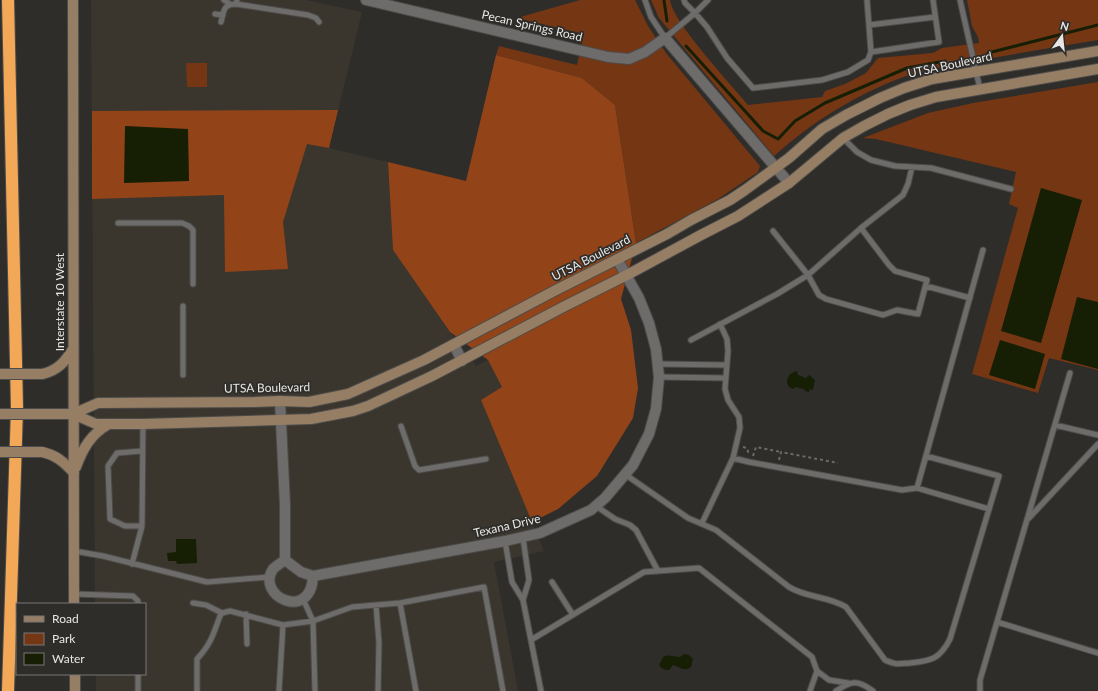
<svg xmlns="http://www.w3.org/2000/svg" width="1098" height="691" font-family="Lato,sans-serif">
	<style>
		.built { fill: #3a362e }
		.green { fill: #753614 }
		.forest { fill: #924418 }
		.water { fill: #161f04 }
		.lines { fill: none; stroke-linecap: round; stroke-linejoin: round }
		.stream { stroke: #161f04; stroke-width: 3 }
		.lane-casing { stroke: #4d4c4a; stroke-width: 7 }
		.street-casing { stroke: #4d4c4a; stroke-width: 12 }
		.secondary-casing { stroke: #4d4c4a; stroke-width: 12 }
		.highway-casing { stroke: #4d4c4a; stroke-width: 14 }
		.path { stroke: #6b6a68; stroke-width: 2; stroke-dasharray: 3 3; stroke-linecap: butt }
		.lane { stroke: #6e6c6a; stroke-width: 5 }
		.street { stroke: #6e6c6a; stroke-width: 10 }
		.secondary { stroke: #967e64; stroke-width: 10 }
		.highway { stroke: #f3a857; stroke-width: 12 }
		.secondary-bridge-casing { stroke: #4d4c4a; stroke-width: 12; stroke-linecap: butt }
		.secondary-bridge { stroke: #967e64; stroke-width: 10 }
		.labels { text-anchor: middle; stroke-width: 3.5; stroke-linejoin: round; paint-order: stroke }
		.street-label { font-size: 12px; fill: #e8e7e5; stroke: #2e2d2a }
	</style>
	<rect width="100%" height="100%" fill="#2e2d2a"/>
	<!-- built -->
	<path class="built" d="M91,0h215l56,12 -33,136 59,14 5,88 57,82 26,34 12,-6 15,27 -22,13 63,151 -50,11 24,129h-422v-17h49v-70h-50z"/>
	<!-- green -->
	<path class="green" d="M580,0h55l13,26 18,27 94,113 -2,6 -40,27 -82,44 -21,-138 -33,-27 -86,-23 3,-9 78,19 7,-31 -67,-16z
		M651,0h19c3,23 61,84 78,105l74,-8 3,-6 20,-7 21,-11 12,-15 55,-5 9,-5 37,-5 -1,-6 -6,-11 -5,-26h131v40c-39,6 -78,13 -117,20 -26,5 -53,9 -78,17 -48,18 -91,45 -129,79l-115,-138z
		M186,63h21v24h-20z
		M1098,82v288l-49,-12 -11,35 -66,-19 46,-166 -9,-4 7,-32 -140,-33 -13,-1 65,-25 45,-10z"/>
	<!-- forest -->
	<path class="forest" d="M496,55l86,23 33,27 21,138 -15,56 10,31 7,58 -5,30 -36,58 -39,33 -26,13 -51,-122 21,-13 -14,-27 -38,-28 -57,-82 -5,-88 78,19z
		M338,110l-9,38 -22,-4 -24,78 5,47 -63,3 -1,-77 -132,4v-88z"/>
	<!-- water -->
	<path class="water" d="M125,126l63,3 1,52 -65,2z
		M1041,188l41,12 -41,143 -40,-12z
		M1077,297l21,5v67l-37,-10z
		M1000,340l45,14 -10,35 -46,-14z
		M797,371l1,4 8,3 3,-3 6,5 -2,10 -3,-1 -1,3 -4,-1 -1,-2 -9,-2 -1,2 -5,-2 -2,-4c0,-7 3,-10 10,-12z
		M176,539h20l1,24 -20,1 -1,-3h-8l-1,-8 9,-1z
		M683,654l6,1 4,4 -2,8c-7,5 -11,0 -18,-2l-4,5c-5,0 -7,-1 -10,-5l4,-8c8,-4 13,2 19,-1z"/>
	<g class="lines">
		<!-- stream -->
		<path class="stream" d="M664,0l3,21
			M686,46l77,85 15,8 17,-18 30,-18 82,-35 38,-7
			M988,53l110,-28"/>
		<!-- lane casing -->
		<g class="lane-casing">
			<path id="lane" d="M224,0l6,4
				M237,0l-1,4 72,11 8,3 3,4
				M645,0l6,17 14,21 30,-25 12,14 20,31 26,30 69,-8 26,-8 20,-12 3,-8 -4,-52
				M684,0l1,3 10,10 13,-13
				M960,0l20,89
				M215,14l8,1
				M221,22c3,-11 2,-18 15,-18
				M869,25l66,-8
				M871,52l68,-10 -6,-42
				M843,138l14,14 14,8 24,6 36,2 80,21
				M118,223h64l7,3 4,4v54
				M773,231l35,44 11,20 7,4 57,16 14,-5 21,4 9,-34 -32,-9 -6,-6 -28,-37
				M926,286l44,12
				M691,340l86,-46 31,-19 53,-47 42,-33 5,-11 4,-17
				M658,364l69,1
				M183,375v-69
				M659,377l67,1
				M1055,425l43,10
				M401,426l14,40 4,4 67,-11
				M733,458l16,4 153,28 15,-2 72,21
				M626,475l62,43 28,12 73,57c18,11 39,9 57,20l39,53c11,5 13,4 25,3 21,-2 30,-4 40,-24l49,-163 -73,-20
				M917,488l66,-238
				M596,506l19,13 15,6 6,5 22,41
				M1029,518l69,-74
				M702,523l31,-65 7,-30 -1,-11 -11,-17 -3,-11 3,-38 -1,-12 -7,-15
				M142,526h-17l-15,-7 -2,-53 9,-13 25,-2
				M505,541l7,41 11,18 18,91
				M74,551l29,5 104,26 63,-5
				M132,564l10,-38 1,-102
				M552,582l21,33
				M74,594l59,2 5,5v3
				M303,599l10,22 2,70
				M523,600l6,-20 -6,-42
				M193,603l13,2 16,8 8,-2 53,14 30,-4 39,-14 48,-4 84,-16 19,104
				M400,603l16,88
				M376,605l3,38 -1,48
				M246,614l1,30
				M997,622l101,31
				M531,640l113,-68 55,-4 113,89 5,14 12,9 19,3
				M138,691v-17
				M197,691v-32c14,-15 16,-24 23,-43l2,-3
				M279,691l4,-66
				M810,691l7,-20
				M836,691c15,-10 21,-12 37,0
				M980,691v-11l90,-307"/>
		</g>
		<!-- street casing -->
		<g class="street-casing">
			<path id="street" d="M366,0l242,57 21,2 16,-7 20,-14 124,145
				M454,345l8,16
				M280,401l5,104v55l16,12 12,4
				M285,560c-4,3 -9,6 -12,9 -18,27 38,54 40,7l192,-35 35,-8 51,-23 14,-12 28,-33 16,-31 7,-25 3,-32 -3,-28 -7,-26 -10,-25 -22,-39"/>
		</g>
		<!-- secondary casing -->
		<g class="secondary-casing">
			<path id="secondary" d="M73,0l1,604
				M42,374c15,-3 23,-12 31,-25
				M43,414h30l23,10h47l168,-5 42,-8 15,-5 64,-30 133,-70 62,-31 74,-40 37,-19 51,-33 54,-45 21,-12 24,-12 22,-9 26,-8 162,-28
				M73,414l25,-11 157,-1 25,-1 29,1 39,-8 76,-34 132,-70 111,-56 24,-14 39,-20 15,-10 44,-32 33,-29 24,-14 34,-17 24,-10 28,-9 166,-28
				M42,452c14,3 22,10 32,21
				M76,467c7,-19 15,-33 33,-43
				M75,674v17"/>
		</g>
		<!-- highway casing -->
		<g class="highway-casing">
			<path id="highway" d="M8,691l9,-283 -9,-408"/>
		</g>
		<!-- path -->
		<path class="path" d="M743,447l4,1 2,7
			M753,456l3,-9 25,5
			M779,460l2,-8 57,11"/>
		<!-- lane -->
		<use href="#lane" class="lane"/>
		<!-- street -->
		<use href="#street" class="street"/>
		<!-- secondary -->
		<use href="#secondary" class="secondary"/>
		<!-- highway -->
		<use href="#highway" class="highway"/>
		<!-- secondary-bridge casing -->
		<g class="secondary-bridge-casing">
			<path id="secondary-bridge" d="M0,374h42
				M0,414h43
				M0,452h42"/>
		</g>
		<!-- secondary-bridge -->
		<use href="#secondary-bridge" class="secondary-bridge"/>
	</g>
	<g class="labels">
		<!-- street labels -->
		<g class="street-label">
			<text transform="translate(532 26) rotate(13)" y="4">Pecan Springs Road</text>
			<text transform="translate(950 65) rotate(-12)" y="4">UTSA Boulevard</text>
			<text transform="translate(591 258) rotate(-27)" y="4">UTSA Boulevard</text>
			<text transform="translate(60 302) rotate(-90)" y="4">Interstate 10 West</text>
			<text transform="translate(267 388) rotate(-1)" y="4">UTSA Boulevard</text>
			<text transform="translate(507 526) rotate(-13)" y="4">Texana Drive</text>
		</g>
	</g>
	<!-- legend -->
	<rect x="16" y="603" width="130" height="72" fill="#2e2d2a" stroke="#787775"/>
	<rect x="24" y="616" width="20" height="6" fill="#967e64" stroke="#787775"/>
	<text x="52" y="623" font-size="12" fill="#e8e7e5">Road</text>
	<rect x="24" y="633" width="20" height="12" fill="#753614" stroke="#787775"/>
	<text x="52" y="643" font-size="12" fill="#e8e7e5">Park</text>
	<rect x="24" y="653" width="20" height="12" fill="#161f04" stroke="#787775"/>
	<text x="52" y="663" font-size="12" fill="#e8e7e5">Water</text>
	<!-- north arrow -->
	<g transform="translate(1062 36) rotate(15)" stroke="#2e2d2a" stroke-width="3" paint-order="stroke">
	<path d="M0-3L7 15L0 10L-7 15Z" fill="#e8e7e5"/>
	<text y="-6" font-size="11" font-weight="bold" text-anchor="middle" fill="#e8e7e5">N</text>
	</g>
</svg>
